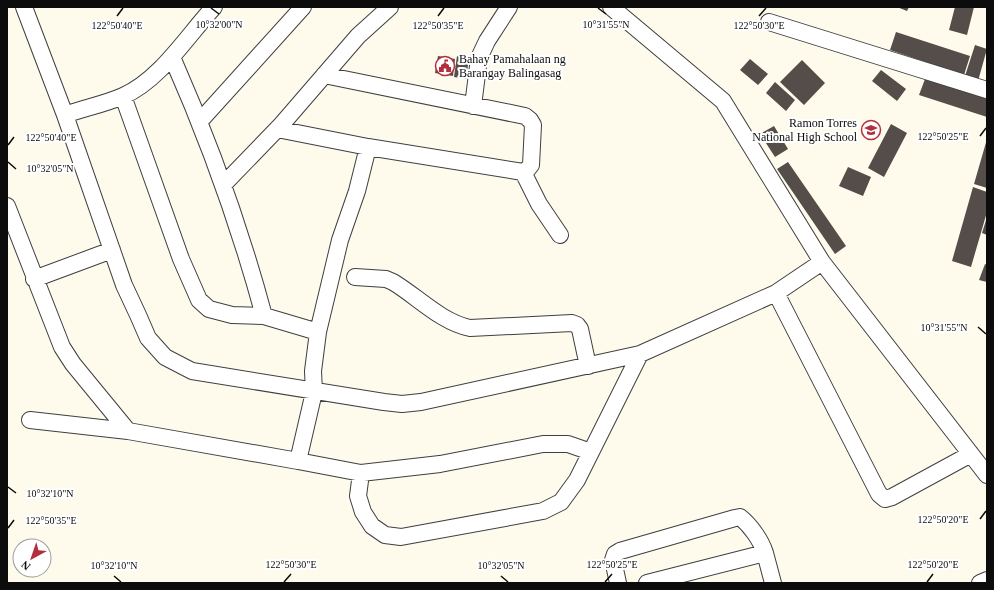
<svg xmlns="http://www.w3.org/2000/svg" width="994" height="590" font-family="Georgia,serif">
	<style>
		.building { fill: #544d49 }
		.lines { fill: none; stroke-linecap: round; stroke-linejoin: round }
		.minor-casing { stroke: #3f3f3f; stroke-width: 18 }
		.minor { stroke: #fff; stroke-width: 16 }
		.ticks { fill: none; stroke: #0c0c0c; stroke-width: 1.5 }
		.labels { text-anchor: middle; stroke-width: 4; stroke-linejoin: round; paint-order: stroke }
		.poi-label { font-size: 12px; fill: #0c0c0c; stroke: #fff; text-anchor: start }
		.ticks-label { font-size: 10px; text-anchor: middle; fill: #0c0c0c; stroke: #fff; stroke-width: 4; stroke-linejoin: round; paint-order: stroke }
	</style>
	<rect width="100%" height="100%" fill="#fefaec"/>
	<!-- building -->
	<path class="building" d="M897,7h12l-2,4z
		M955,7h19l-7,28 -18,-5z
		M896,32l74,24 -6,19 -74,-25z
		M975,45l12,4 -9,32 -13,-5z
		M438,56l17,3 -2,17 -18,-3z
		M457,56l12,2 -3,21 -12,-2z
		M750,59l18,15 -10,11 -18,-15z
		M802,60l23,23 -21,22 -24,-23z
		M881,70l25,19 -9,12 -25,-20z
		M925,79l62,19v19l-68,-22z
		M775,82l20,18 -9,11 -20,-18z
		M891,124l16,9 -23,44 -16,-9z
		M774,126l14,23 -13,8 -15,-23z
		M987,139v49l-13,-4z
		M788,162l58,84 -11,8 -58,-85z
		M848,167l23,10 -8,19 -24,-10z
		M973,187l14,5v20l-16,55 -19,-6z
		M987,217v18l-5,-2z
		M985,264l2,1v17l-8,-2z"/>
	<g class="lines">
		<!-- minor casing -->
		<g class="minor-casing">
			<path id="minor" d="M24,7l41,108 59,170 14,30 10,23 17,19 27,14 192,31 18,2 19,-2 219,-48 136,-61 46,-31
				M611,7l112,94 99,161 165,213
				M769,22l218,68
				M172,57c37,84 68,170 92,259
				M123,96l58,163 18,41 10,9 23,6 32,1 54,16
				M473,106l6,-48 8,-17 22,-34
				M65,115c19,-7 40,-11 58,-19 37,-16 64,-60 91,-89
				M200,121l103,-114
				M277,129l91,18 155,25 4,-2 4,-5 2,-40 -3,-5 -5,-4 -201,-41
				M368,147l-11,44 -17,49 -22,92 -5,39 1,21 -16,69 63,12 79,-9 103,-20h25l23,8
				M523,172l16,32 21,31
				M224,184l58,-60 76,-88 32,-29
				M7,206l55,141 11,17 55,67 170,30
				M355,277l31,2 7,3c25,15 48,40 77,46l102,-5 5,2 3,4 8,37
				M34,279l78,-29
				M776,293l103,201 6,5 7,-2 79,-43
				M30,420l98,11
				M361,473l-3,23 5,16 9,14 13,9 16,2 142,-26 18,-9 16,-22 63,-126
				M765,553l8,30
				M618,583l-5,-23 2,-6 5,-3 115,-33 5,-1c10,8 21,23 25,36l-118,30
				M980,583l7,-3"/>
		</g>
		<!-- minor -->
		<use href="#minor" class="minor"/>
	</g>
	<!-- ticks -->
	<path class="ticks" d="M211,8l8,6M598,8l8,6M117,16l6,-8M438,16l6,-8M759,16l7,-8M980,136l6,-8M8,145l6,-8M8,162l8,7M978,327l8,7M8,487l8,6M980,519l6,-8M8,528l6,-8M114,576l7,6M501,576l7,6M284,582l7,-8M605,582l7,-8M927,582l6,-8"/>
	<!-- icons -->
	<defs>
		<g id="civic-ring" transform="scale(1)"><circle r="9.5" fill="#fff" stroke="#b22f3b" stroke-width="1.5"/><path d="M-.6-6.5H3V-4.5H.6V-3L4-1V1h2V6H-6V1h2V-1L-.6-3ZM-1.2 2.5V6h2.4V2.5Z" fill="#b22f3b"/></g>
		<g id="school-ring" transform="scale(1)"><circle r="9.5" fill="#fff" stroke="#b22f3b" stroke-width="1.5"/><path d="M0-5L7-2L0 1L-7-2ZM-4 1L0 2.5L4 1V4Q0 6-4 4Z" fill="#b22f3b"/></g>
	</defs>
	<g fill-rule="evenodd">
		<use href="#civic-ring" x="445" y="66"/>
		<use href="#school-ring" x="871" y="130"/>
	</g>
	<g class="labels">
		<!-- poi labels -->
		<g class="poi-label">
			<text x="459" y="63">Bahay Pamahalaan ng<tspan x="459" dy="14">Barangay Balingasag</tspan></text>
			<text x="857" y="127" text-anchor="end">Ramon Torres<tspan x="857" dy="14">National High School</tspan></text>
		</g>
	</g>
	<g class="ticks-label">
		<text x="219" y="28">10°32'00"N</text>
		<text x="606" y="28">10°31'55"N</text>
		<text x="117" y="29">122°50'40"E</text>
		<text x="438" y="29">122°50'35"E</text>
		<text x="759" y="29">122°50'30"E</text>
		<text x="943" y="140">122°50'25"E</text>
		<text x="51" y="141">122°50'40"E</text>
		<text x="50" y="172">10°32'05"N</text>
		<text x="944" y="331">10°31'55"N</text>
		<text x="50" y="497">10°32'10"N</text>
		<text x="943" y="523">122°50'20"E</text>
		<text x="51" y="524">122°50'35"E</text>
		<text x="291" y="568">122°50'30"E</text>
		<text x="612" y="568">122°50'25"E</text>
		<text x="933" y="568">122°50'20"E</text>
		<text x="114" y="569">10°32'10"N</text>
		<text x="501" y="569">10°32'05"N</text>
	</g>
	<!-- border -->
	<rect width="994" height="590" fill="none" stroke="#0c0c0c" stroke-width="16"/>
	<!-- north arrow -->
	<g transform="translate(32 558) rotate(220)"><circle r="19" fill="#ffffff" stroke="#9e9e9e"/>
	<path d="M0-3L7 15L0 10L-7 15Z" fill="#b22f3b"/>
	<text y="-6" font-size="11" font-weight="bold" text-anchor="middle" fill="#0c0c0c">N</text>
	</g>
</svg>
